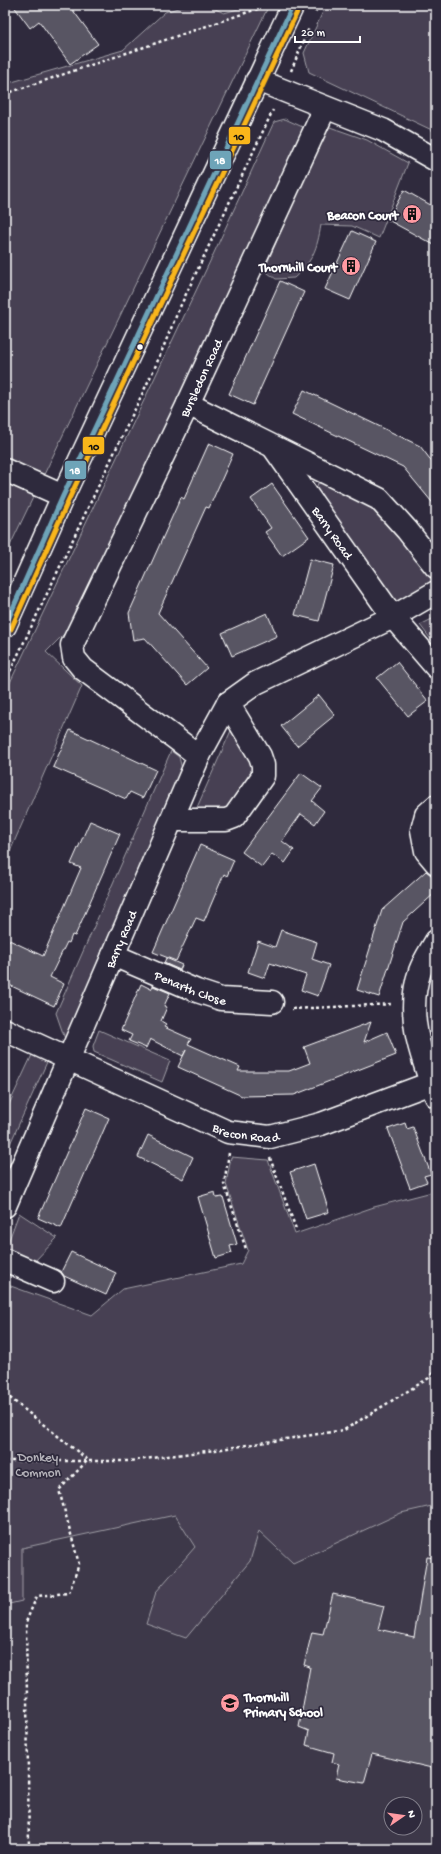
<svg xmlns="http://www.w3.org/2000/svg" width="441" height="1854" font-family="'Gochi Hand',sans-serif">
	<style>
		.built { fill: #3c3749; fill-rule: evenodd }
		.green { fill: #464152; stroke: #a2a0a8 }
		.building { fill: #595564; stroke: #fff }
		.lines { fill: none; stroke-linecap: round; stroke-linejoin: round }
		.minor-casing { stroke: #fff; stroke-width: 25 }
		.major-casing { stroke: #fff; stroke-width: 25 }
		.path { stroke: #fff; stroke-width: 2.5; stroke-dasharray: 3 3; stroke-linecap: butt }
		.minor { stroke: #2f2a3d; stroke-width: 22 }
		.major { stroke: #2f2a3d; stroke-width: 22 }
		.bus-1-casing { stroke: #2f2a3d; stroke-width: 8 }
		.bus-2-casing { stroke: #2f2a3d; stroke-width: 8 }
		.bus-1 { stroke: #6ea4b8; stroke-width: 5 }
		.bus-2 { stroke: #f9b61a; stroke-width: 5 }
		.bus-dot { fill: #fff; stroke: #2f2a3d; stroke-width: 1.5 }
		.labels { text-anchor: middle; stroke-width: 3.5; stroke-linejoin: round; paint-order: stroke }
		.poi-label { font-size: 13px; font-weight: bold; fill: #fff; stroke: #2f2a3d; text-anchor: end }
		.street-label { font-size: 13px; fill: #fff; stroke: #2f2a3d }
		.park-label { font-size: 13px; fill: #b5b3ba; stroke: #2f2a3d }
		.line-badge { stroke: #2f2a3d; stroke-width: 1.5 }
		.badge-label { font-size: 11px; text-anchor: middle; font-weight: bold; fill: #fff }
		.pale-badge-label { font-size: 11px; text-anchor: middle; font-weight: bold; fill: #111 }
	</style>
	<rect width="100%" height="100%" fill="#2f2a3d"/>
	<filter id="ink" filterUnits="userSpaceOnUse"><feTurbulence type="fractalNoise" baseFrequency=".025" numOctaves="2"/><feDisplacementMap in="SourceGraphic" scale="8" xChannelSelector="R" yChannelSelector="G"/><feConvolveMatrix kernelMatrix="1 2 1 2 8 2 1 2 1" color-interpolation-filters="sRGB"/></filter>
	<g filter="url(#ink)">
		<!-- built -->
		<path class="built" d="M436,1465v384h-431v-300l17,-1 154,-33zM391,1804h24v24h-24z"/>
		<!-- green -->
		<path class="green" d="M187,5h20l17,8 28,-8h17l-264,551v-472l118,-34 42,-38z
			M326,5h110v127l-127,-60 -5,-19z
			M285,119l22,10 -233,495 -28,28 36,34 -77,177v-170l208,-438 61,-133z
			M327,126l40,14 41,23 -29,75 -27,-12 -31,-1c-4,24 -8,36 -27,53l-18,1 -12,-9z
			M318,483l8,1 41,19 20,16 49,62 -42,25 -79,-114z
			M436,617v29l-16,-21z
			M233,726l25,40 -29,46h-34z
			M171,751l8,6 3,12 -117,270 -9,-26z
			M99,1030l71,31 -8,21 -68,-30 -1,-6z
			M32,1055l15,7 -42,93v-42z
			M231,1157l37,3 27,74 79,-27 62,-16v120l-7,4 7,8v182l-35,8 -108,50 -34,-32 -9,30 -64,77 -40,-14 10,-32 39,-45 -20,-32 -153,33v53l-17,4v-321l87,31 31,-26 118,-25 7,-14 -22,-66z
			M19,1213l38,25 -25,26 -26,-16z"/>
		<!-- building -->
		<path class="building" d="M13,5h56l29,39 -28,20 -31,-43 -9,7z
			M404,190l32,18v38l-48,-26z
			M352,231l24,11 -26,58 -25,-11z
			M280,281l24,11 -51,113 -24,-11z
			M304,390l116,56 16,21v40l-33,-40 -111,-53z
			M209,443l24,11 -24,54 -3,-1 -48,106 49,55 -20,17 -42,-47 -12,2 -4,-27 52,-116 3,2z
			M272,484l37,53 -27,19 -17,-24 6,-4 -20,-29z
			M310,559l24,6 -15,56 -24,-6z
			M267,613l10,23 -45,20 -10,-23z
			M397,662l31,39 -20,15 -31,-38z
			M319,695l16,20 -38,31 -16,-20z
			M70,730l86,40 -13,28 -13,-6 -4,7 -73,-32z
			M301,773l21,15 -10,13 12,10 -9,13 -14,-10 -19,27 12,9 -9,13 -13,-9 -10,13 -20,-15z
			M90,821l30,13 -45,102 -3,-1 -3,8 -2,-1 -17,35 14,7 -10,22 -49,-23v-45l38,18 38,-88 -10,-4z
			M200,845l34,15 -7,16 -3,-2 -20,47 -8,-3 -20,43 -23,-9z
			M426,871l5,4h5v17l-33,30 -24,75 -22,-7 25,-80z
			M281,930l36,12 -5,17 17,6 -11,31 -17,-6 5,-15 -36,-12 -5,15 -17,-6 10,-31 17,6z
			M166,958l16,7 -2,5 -16,-7z
			M141,984l10,5 2,-3 17,7 -6,13 3,1 -6,14 5,3 -2,3 27,12 -3,5 52,23 -2,4h51l21,-8 -6,-16 67,-25 -7,20 23,-10 9,23 -102,40 -52,1 -64,-29 8,-17 -3,6 -33,-17 -4,9 -17,-7 3,-6 -11,-5z
			M86,1108l23,10 -48,110 -23,-10z
			M405,1123l2,6 6,-2 18,47 -7,2 3,6 -17,6 -22,-59z
			M148,1135l45,22 -10,22 -45,-22z
			M314,1164l15,48 -23,7 -16,-47z
			M215,1192l1,6 7,-1 14,47 -7,2 2,7 -16,5 -18,-61z
			M71,1252l45,21 -10,22 -42,-19 -3,-4z
			M427,1557l9,1v211l-64,-15 -8,29 -28,-5 3,-14 -7,-2 2,-9 -28,-8 3,-14 -10,-4 11,-60 -6,-2 8,-33 11,2 10,-40 51,12 -6,23 36,8z"/>
		<g class="lines">
			<!-- minor casing -->
			<g class="minor-casing">
				<g id="minor">
					<path d="M257,80l126,50 53,30"/>
					<path d="M188,404l191,95 28,31 29,37"/>
					<path id="s1" d="M274,448l119,169 43,50"/>
					<path d="M5,470l58,26"/>
					<path id="s2" d="M199,756l-116,-87 -9,-11 -2,-13 116,-241 137,-296"/>
					<path d="M436,806l-10,9 -4,15 4,21 10,12"/>
					<path d="M172,820h54l8,-3 29,-41v-11l-3,-9 -32,-53"/>
					<path d="M436,941c-5,9 -12,19 -16,30 -15,42 1,85 16,125"/>
					<path id="s3" d="M113,955l84,36 24,8 51,3"/>
					<path id="s4" d="M5,1030l223,102 42,5 51,-13 110,-41"/>
					<path id="s5" d="M5,1206l194,-450 29,-53 28,-20 137,-66 43,-25"/>
					<path d="M5,1260l48,21"/>
				</g>
			</g>
			<!-- major casing -->
			<g class="major-casing">
				<path id="major" d="M5,626l58,-130 230,-491"/>
			</g>
			<!-- path -->
			<path class="path" d="M315,12l3,-7
				M291,71l18,-43
				M5,94l261,-88 2,1
				M5,682l151,-317 23,-56 94,-199
				M292,1009l101,-5
				M229,1153l-5,31 22,65
				M270,1158l26,71
				M5,1394l83,66 -29,30 20,74 -10,29 -32,3 -11,26 3,227
				M5,1461h124l86,-11 129,-20 85,-52 7,-10"/>
			<!-- minor -->
			<use href="#minor" class="minor"/>
			<!-- major -->
			<use href="#major" class="major"/>
			<!-- bus-1 casing -->
			<g class="bus-1-casing">
				<path id="bus-1" d="M5,626l58,-130 230,-491"/>
			</g>
			<!-- bus-2 casing -->
			<g class="bus-2-casing">
				<path id="bus-2" d="M11,629l58,-130 230,-491"/>
			</g>
			<!-- bus-1 -->
			<use href="#bus-1" class="bus-1"/>
			<!-- bus-2 -->
			<use href="#bus-2" class="bus-2"/>
		</g>
	</g>
	<!-- icons -->
	<defs>
		<g id="building-disc" transform="scale(1)"><circle r="9.5" fill="#ff9aa2" stroke="#2f2a3d"/><path d="M-4-6H4V6H1V3H-1V6H-4ZM-2.5-4.3h1.7v1.8h-1.7ZM.8-4.3h1.7v1.8H.8ZM-2.5-1h1.7V.8h-1.7ZM.8-1h1.7V.8H.8Z" fill="#111"/></g>
		<g id="school-disc" transform="scale(1)"><circle r="9.5" fill="#ff9aa2" stroke="#2f2a3d"/><path d="M0-5L7-2L0 1L-7-2ZM-4 1L0 2.5L4 1V4Q0 6-4 4Z" fill="#111"/></g>
	</defs>
	<g fill-rule="evenodd">
		<use href="#building-disc" x="412" y="214"/>
		<use href="#building-disc" x="351" y="266"/>
		<use href="#school-disc" x="230" y="1703"/>
	</g>
	<!-- markers -->
	<circle class="bus-dot" cx="140" cy="347" r="3.5"/>
	<g class="labels">
		<!-- poi labels -->
		<g class="poi-label">
			<text x="398" y="219">Beacon Court</text>
			<text x="337" y="271">Thornhill Court</text>
			<text x="244" y="1701" text-anchor="start">Thornhill<tspan x="244" dy="15">Primary School</tspan></text>
		</g>
		<!-- street labels -->
		<g class="street-label">
			<text dy="5" stroke="none"><textPath href="#s2" startOffset="469">Bursledon Road</textPath></text>
			<text dy="5" stroke="none"><textPath href="#s1" startOffset="103">Barry Road</textPath></text>
			<text dy="5" stroke="none"><textPath href="#s5" startOffset="291">Barry Road</textPath></text>
			<text dy="5" stroke="none"><textPath href="#s3" startOffset="84">Penarth Close</textPath></text>
			<text dy="5" stroke="none"><textPath href="#s4" startOffset="263">Brecon Road</textPath></text>
		</g>
		<!-- park labels -->
		<g class="park-label">
			<text x="38" y="1461">Donkey<tspan x="38" dy="15">Common</tspan></text>
		</g>
	</g>
	<g class="line-badge">
		<rect x="228" y="126" width="23" height="19" rx="4" fill="#f9b61a"/>
		<rect x="209" y="150" width="23" height="20" rx="4" fill="#6ea4b8"/>
		<rect x="82" y="436" width="23" height="19" rx="4" fill="#f9b61a"/>
		<rect x="64" y="460" width="23" height="20" rx="4" fill="#6ea4b8"/>
	</g>
	<g class="badge-label">
		<text x="220" y="164">18</text>
		<text x="75" y="474">18</text>
	</g>
	<g class="pale-badge-label">
		<text x="239" y="140">10</text>
		<text x="94" y="450">10</text>
	</g>
	<!-- margin -->
	<rect width="441" height="1854" fill="none" stroke="#2f2a3d" stroke-width="20"/>
	<rect x="10" y="10" width="421" height="1834" fill="none" stroke="#fff" stroke-width="1.5" filter="url(#ink)"/>
	<!-- north arrow -->
	<g transform="translate(403 1816) rotate(77)"><circle r="19" fill="#2f2a3d" stroke="#827f8b"/>
	<path d="M0-3L7 15L0 10L-7 15Z" fill="#ff9aa2"/>
	<text y="-6" font-size="11" font-weight="bold" text-anchor="middle" fill="#ffffff">N</text>
	</g>
	<!-- scale -->
	<path d="M295 36v6h65v-6" fill="none" stroke="#ffffff" stroke-width="2"/>
	<text x="301" y="36" font-size="12" fill="#ffffff" stroke="#2f2a3d" stroke-width="3" paint-order="stroke">20 m</text>
</svg>
